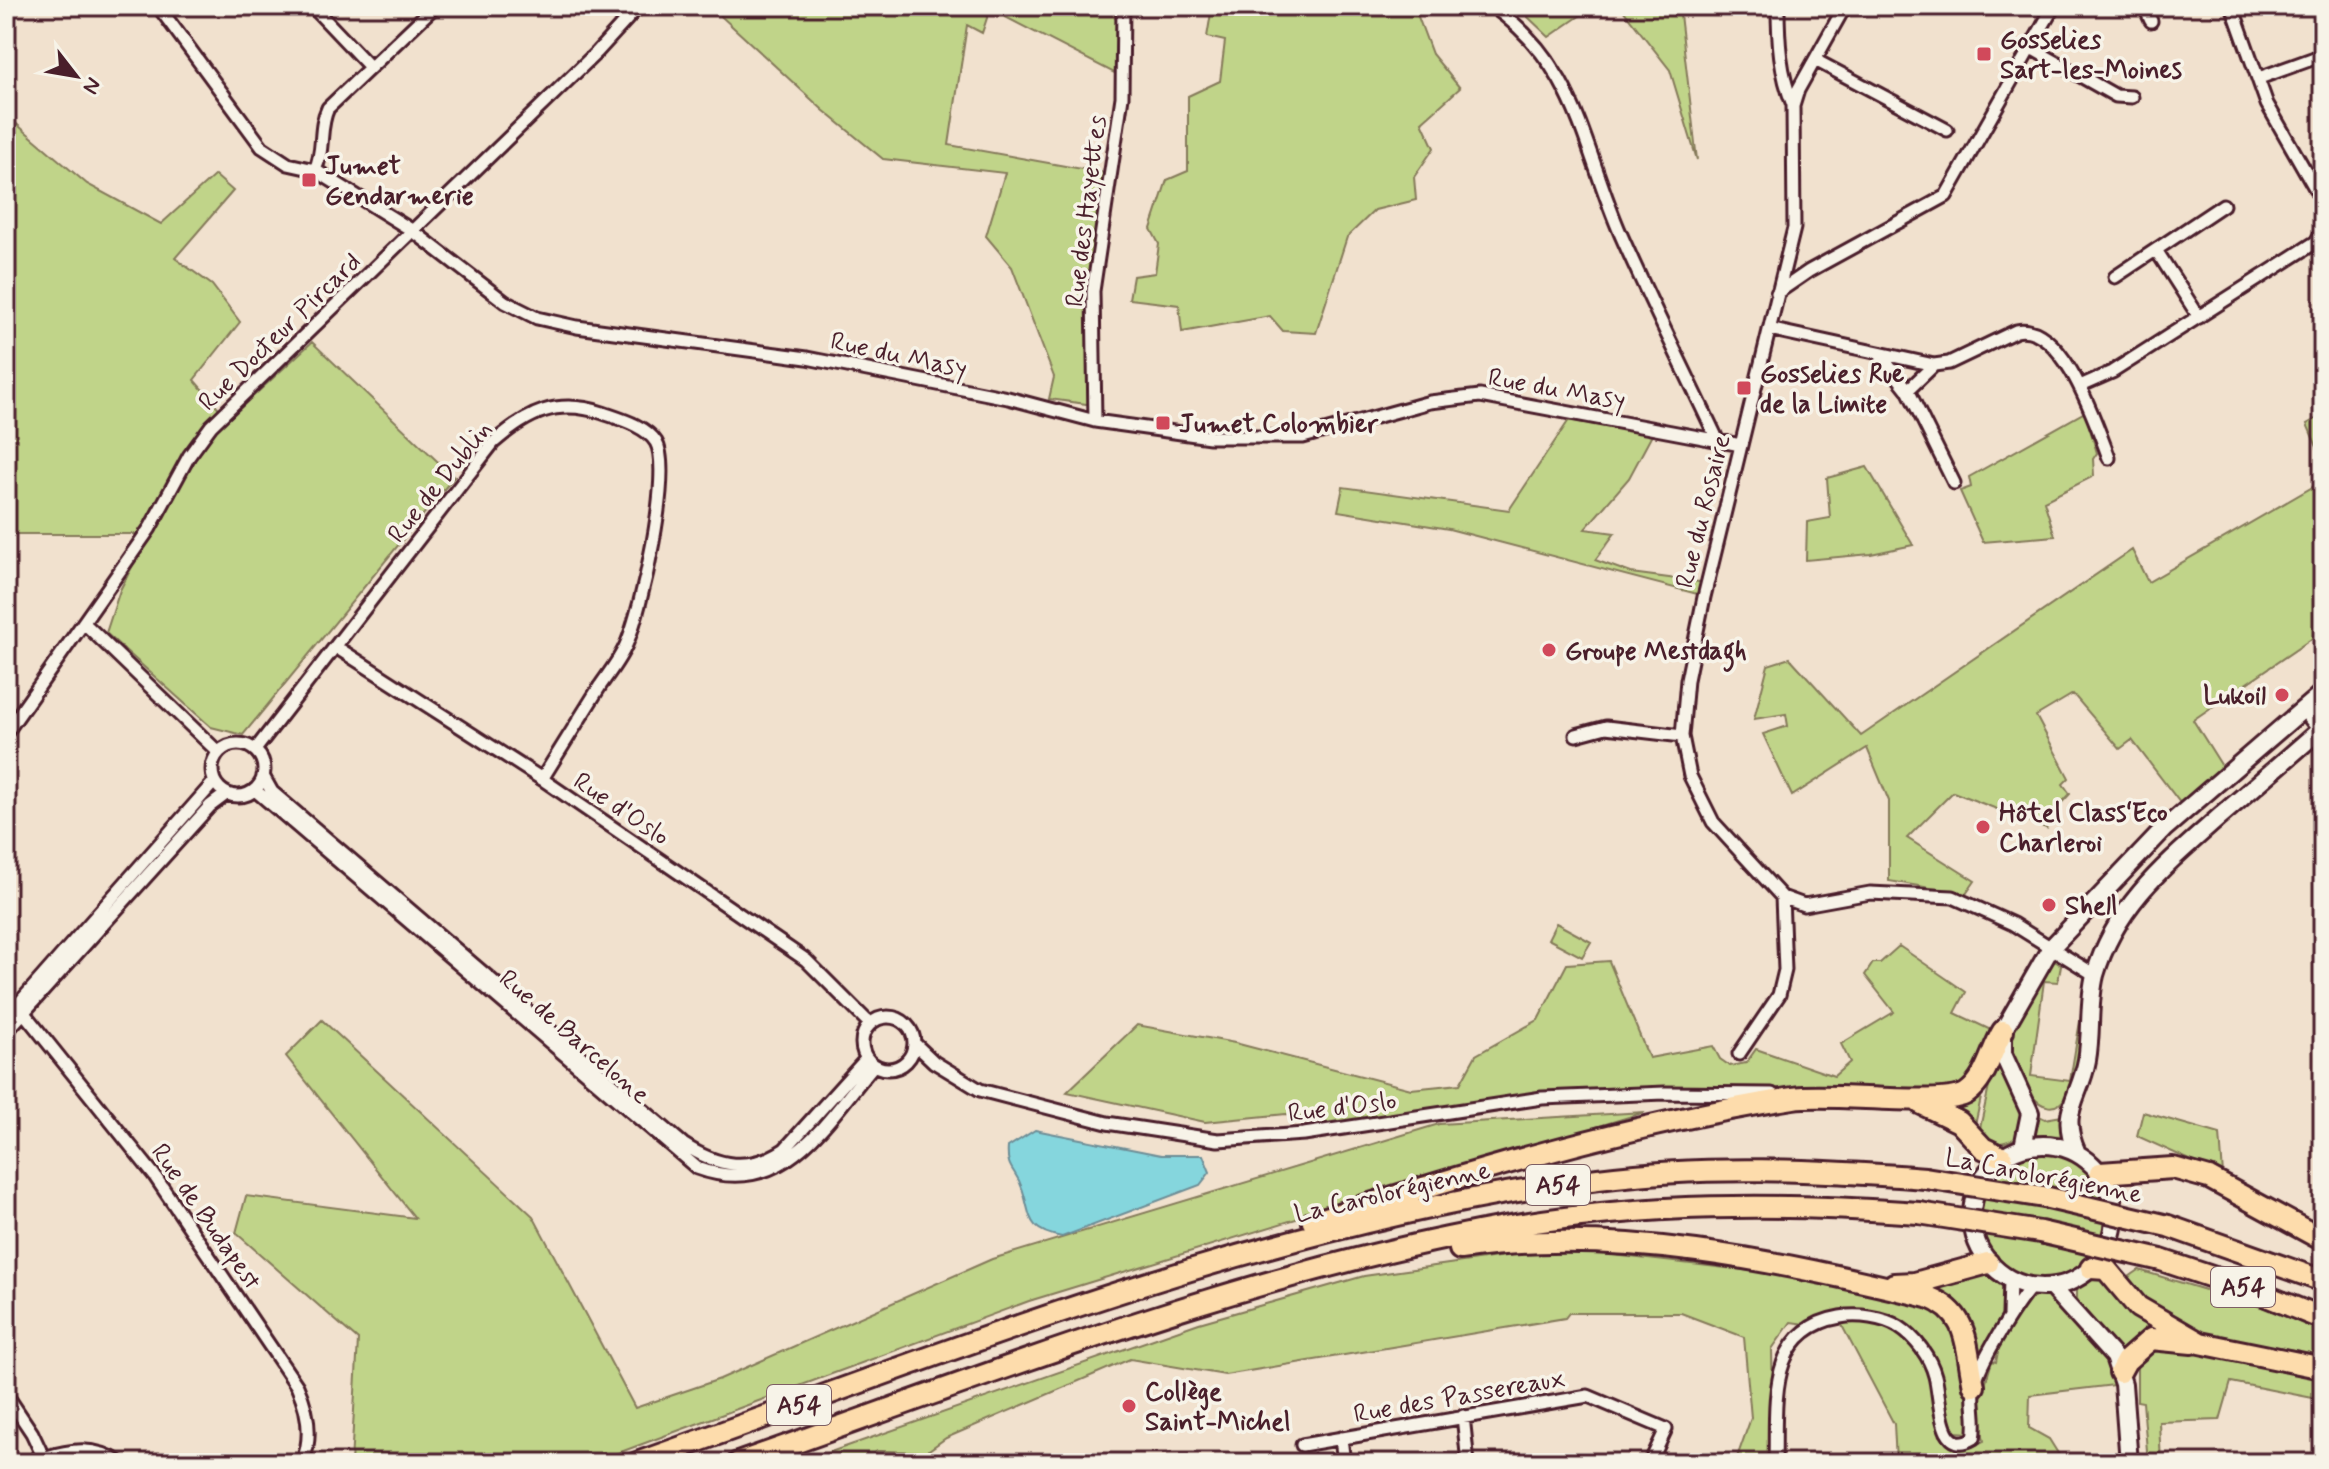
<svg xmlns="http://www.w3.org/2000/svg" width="2329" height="1469" font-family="Mynerve,sans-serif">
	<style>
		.green { fill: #c0d489; stroke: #857a5a; stroke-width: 2 }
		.water { fill: #85d6dd; stroke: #6d8d96; stroke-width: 2 }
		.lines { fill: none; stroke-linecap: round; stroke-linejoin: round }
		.minor-casing { stroke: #4a1f2b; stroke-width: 17 }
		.secondary-casing { stroke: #4a1f2b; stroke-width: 22 }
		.motorway-casing { stroke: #4a1f2b; stroke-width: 26 }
		.minor { stroke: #f7f3e8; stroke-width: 11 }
		.secondary { stroke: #f7f3e8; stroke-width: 16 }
		.motorway { stroke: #fddcac; stroke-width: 20 }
		.motorway-bridge-casing { stroke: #4a1f2b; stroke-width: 26; stroke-linecap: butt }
		.motorway-bridge { stroke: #fddcac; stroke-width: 20 }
		.poi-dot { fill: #d1495b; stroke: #f7f3e8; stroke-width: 3 }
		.labels { text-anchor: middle; stroke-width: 7; stroke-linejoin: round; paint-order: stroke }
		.shield { fill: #f7f3e8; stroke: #7e5f64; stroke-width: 2 }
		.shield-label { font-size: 24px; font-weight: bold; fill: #4a1f2b }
		.poi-label { font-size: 26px; font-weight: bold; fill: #4a1f2b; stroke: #f7f3e8; text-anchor: start }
		.street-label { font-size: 26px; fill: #4a1f2b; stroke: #f7f3e8 }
	</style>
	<rect width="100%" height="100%" fill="#f1e1ce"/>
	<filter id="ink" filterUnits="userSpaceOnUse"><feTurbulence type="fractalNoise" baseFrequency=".0125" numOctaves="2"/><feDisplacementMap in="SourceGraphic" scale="16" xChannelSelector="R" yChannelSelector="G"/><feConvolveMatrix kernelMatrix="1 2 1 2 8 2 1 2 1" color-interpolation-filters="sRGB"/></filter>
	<g filter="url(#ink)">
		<!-- green -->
		<path class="green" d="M710,6h414l-2,71 -132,-68 -8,24 -15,-8 -18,120 161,29 -17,128 1,103 -45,-6 5,-22 -42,-110 -26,-31 19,-63 -122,-14 -60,-49z
			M1266,6l36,6 3,-6h109l18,48 28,34 -38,34 12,26 -20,29 2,23 -41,10 -28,27 -31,96 -33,-2 -13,-15 -88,16 -3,-27 -50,-6 4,-23 22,-3 4,-29 -8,-15 16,-49 21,-9v-75l32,-15 5,-40 -18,-4 5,-30z
			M1528,6h66l-45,31 -21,-20z
			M1620,6h59l18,154 -27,-90z
			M6,115l81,69 74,40 54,-49 18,16 -58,67 37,27 28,37 -46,58 30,34 -28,35 116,-107 142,135 -211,258 -32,-8 -105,-94 14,-43 37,-71 -11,15h-140z
			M2085,412l12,41 -4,6 1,17 -50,25 11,35 -72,6 -23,-51 11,-4 -2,-10z
			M2323,415v46l-16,-37z
			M1569,420l83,15 -23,43 -44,51 30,4 -20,27 36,13 76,10 -10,11 -248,-65 -111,-18 5,-24 166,23z
			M1867,467l46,78 -42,9 -65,6 1,-38 23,-4 -3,-40z
			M2323,481v150l-130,89 32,51 -44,33 -49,-64 -12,9 -47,-55 -37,22 33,62 -6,6 7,10 -27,29 3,5 -93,-36 -46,46 68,43 -9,13 -77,-13v-80l-22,-53 -75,48 -29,-62 25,-8 -2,-12 -32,5 14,-54 22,-7 71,78 271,-186 16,32z
			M1556,923l35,19 -9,15 -34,-18z
			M1899,946l67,46 -11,21 40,19 -30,53 -15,7 -239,-4 -189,14 -186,23 -50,-11 -81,8 -138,-30 70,-67 98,18 176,46 49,-5 16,-29 62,-35 29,-56 42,-3 40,97 64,-12 7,13 10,7 16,-3 10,-14 78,27 16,-14 -9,-18 53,-32 -29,-37 8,-12h7z
			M2053,960l8,5 -3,17 -14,-1 -13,95 39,5 14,-84c-1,32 2,69 -16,97 -24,40 -58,-25 -60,-47 -2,-19 15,-41 24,-57 6,-10 12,-23 21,-30z
			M322,1020l211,196 102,192 85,-29 272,-120 447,-135 206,-12 -616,189 -438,162h-240l7,-123 -122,-107 10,-37 169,22 -129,-162z
			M1996,1058l28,52 -7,28c-18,7 -24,9 -38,-5l11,-51 -2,-5z
			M1984,1084l-10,46 -29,-24z
			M2143,1112l77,22 3,41 -86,-39z
			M2035,1114l10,5 17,-3 2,20 -31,-1z
			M2040,1144c63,6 102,77 50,125 -11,10 -25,14 -39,18l27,21 45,76 -93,11 -1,33 20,11 15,24 -168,-2 -2,-37 -56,-106 -33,6 -14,-2 -19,27 2,114h-39l16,-45 -7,-81 -63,-24h-112l-4,5 -340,57 -95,-16 -184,79 -20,14 -49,-1 -13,12h-65l400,-140 165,-47 162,-23 52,-2 296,34 79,26 21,86 -5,36 -14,-1 -8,-13 8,24 -16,-8 27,14 18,-8 -6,-33 14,-47 4,1c7,-37 12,-56 47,-74 -92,-11 -94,-128 -3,-144z
			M2139,1270l133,40 51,23v23c-53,-14 -123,-11 -168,-44 -11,-8 -20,-23 -29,-33z
			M2104,1271l78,65 -59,24 -47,-61v-11l16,-13z
			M1984,1274c4,3 13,6 17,10 16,17 -16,65 -26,82l-2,-22 -50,-53z
			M2169,1342l154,29v29l-92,-18 -11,38 -61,2 2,41h-13l-5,-61 -6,-1v-44z"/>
		<!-- water -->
		<path class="water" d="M1035,1130l126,25h42l7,17 -10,13 -138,52c-37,-7 -30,-20 -40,-49 -6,-19 -16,-18 -14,-41z"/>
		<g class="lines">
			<!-- minor casing -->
			<g class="minor-casing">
				<path id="minor" d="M158,6l104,141 26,17 27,6 98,61 92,71 32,16 40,9 230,31 201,40 87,23 115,16h93l127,-35 50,-6 261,49
					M312,6l58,61
					M1492,6c86,60 90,140 129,229 30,68 64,136 96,204
					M1778,6c0,35 2,67 15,99
					M1845,6l-47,84 -5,16 1,122 -90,369 -17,83 -5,56 8,40 23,46 69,75 22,8 66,-12 83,4 60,27 82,51
					M2144,6l7,15
					M2232,6l35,98 56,98
					M2031,48l85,48 16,1
					M1815,60l132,70
					M2259,78l64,-23
					M315,170c10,-21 3,-41 13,-62l107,-102
					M2156,250l43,67
					M2115,277l108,-72
					M1777,293l32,-22 137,-75 108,-190
					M1769,329l165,36 15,-2 67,-32c47,-10 80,93 93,127
					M1881,356l27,34 46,93
					M2080,386l32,-14 204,-130 7,-12
					M1908,390l26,-25
					M1095,421l-2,-130 29,-194 1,-91
					M84,623l134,129
					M336,647l206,132 264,181 64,64
					M2303,710l19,24
					M6,733l144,-205 39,-72 22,-30 386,-374 42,-46
					M1576,735l30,-8 76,9
					M212 770a26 26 0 1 1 52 0a26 26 0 1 1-52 0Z
					M255,750l238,-307c35,-31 64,-45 110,-30 17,6 43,13 53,29 17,29 -15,170 -30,203 -6,14 -17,28 -26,41 -19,31 -39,62 -58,93
					M263,776l9,16 411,352c35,23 66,29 102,5l82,-91
					M255,790l442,378c87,32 128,-46 177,-103
					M24,1013l130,162 143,211c11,24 16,51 5,77
					M862 1043a26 26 0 1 1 52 0a26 26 0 1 1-52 0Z
					M6,1018l208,-236
					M6,1032l204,-226 16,-12
					M914,1043l20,19 46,28 127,33 111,17 86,-6 238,-36 123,-5 107,1
					M1739,1054l40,-59 6,-25 -3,-73
					M2009,1315l1,-36
					M6,1394l26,39 14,30
					M1463,1416l5,47
					M1341,1438l3,25
					M1302,1445l286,-49 78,33 -16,34
					M43,1458c29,-9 52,-12 78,5
					M1775,1463c2,-57 -10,-133 65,-146 18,-3 43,0 59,10 17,11 31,30 36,49 6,21 3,83 39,62 4,-17 -2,-33 0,-51 4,-23 41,-81 57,-100"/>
			</g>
			<!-- secondary casing -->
			<g class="secondary-casing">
				<path id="secondary" d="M1972 1216a71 71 0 1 1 142 0a71 71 0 1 1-142 0Z
					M2023,1147l7,-34 -27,-59v-23l47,-82 114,-120 159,-137
					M2077,1153c-19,-42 3,-54 10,-93 5,-28 1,-57 8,-85 20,-69 70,-110 122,-156 36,-31 71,-61 106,-92
					M2051,1287l63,70 9,27 6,79"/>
			</g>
			<!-- motorway casing -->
			<g class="motorway-casing">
				<path id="motorway" d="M1920,1103l39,19 24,26 19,9
					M2100,1173l73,-5 36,10 114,62
					M1313,1222c158,-50 316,-98 480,-124 36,-6 153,10 174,-5 20,-14 24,-43 36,-62
					M2168,1226l155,55
					M1460,1249c157,-23 316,12 468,48 43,17 37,50 46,89
					M2161,1260l93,31 69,28
					M2091,1268l15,1 32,38 62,36 123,25
					M1894,1284l21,-1 73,-20
					M2120,1372l6,-11 25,-22 41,4
					M637,1463c314,-111 628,-242 961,-284 108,-14 218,-9 327,-1
					M738,1463c251,-88 503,-189 766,-236 138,-24 276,-24 415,-14"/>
			</g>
			<!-- minor -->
			<use href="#minor" class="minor"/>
			<!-- secondary -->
			<use href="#secondary" class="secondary"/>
			<!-- motorway -->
			<use href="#motorway" class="motorway"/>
			<!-- motorway-bridge casing -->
			<g class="motorway-bridge-casing">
				<path id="motorway-bridge" d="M1925,1178l119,19 124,29
					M1919,1213l121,19 121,28"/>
			</g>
			<!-- motorway-bridge -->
			<use href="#motorway-bridge" class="motorway-bridge"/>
		</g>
	</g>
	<!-- markers -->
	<g class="poi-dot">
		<rect x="1976" y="46" width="16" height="16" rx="4"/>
		<rect x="301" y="172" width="16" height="16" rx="4"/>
		<rect x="1736" y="380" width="16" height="16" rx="4"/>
		<rect x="1155" y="415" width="16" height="16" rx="4"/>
		<circle cx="1549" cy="650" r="8"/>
		<circle cx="2282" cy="695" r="8"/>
		<circle cx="1983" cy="827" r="8"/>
		<circle cx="2049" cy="905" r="8"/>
		<circle cx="1129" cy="1406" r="8"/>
	</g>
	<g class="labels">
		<!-- shield labels -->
		<g class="shield">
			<rect x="1526" y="1165" width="64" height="40" rx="6"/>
			<rect x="2211" y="1267" width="64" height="40" rx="6"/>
			<rect x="767" y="1385" width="64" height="40" rx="6"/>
		</g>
		<g class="shield-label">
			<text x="1558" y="1193">A54</text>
			<text x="2243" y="1295">A54</text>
			<text x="799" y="1413">A54</text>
		</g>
		<!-- poi labels -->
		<g class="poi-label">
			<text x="2000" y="48">Gosselies<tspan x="2000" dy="30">Sart-les-Moines</tspan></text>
			<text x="325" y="174">Jumet<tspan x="325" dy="30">Gendarmerie</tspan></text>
			<text x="1760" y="382">Gosselies Rue<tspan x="1760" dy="30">de la Limite</tspan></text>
			<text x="1179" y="432">Jumet Colombier</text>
			<text x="1565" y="659">Groupe Mestdagh</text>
			<text x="2266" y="704" text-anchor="end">Lukoil</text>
			<text x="1999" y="821">Hôtel Class‘Eco<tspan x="1999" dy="30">Charleroi</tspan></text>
			<text x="2065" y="914">Shell</text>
			<text x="1145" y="1400">Collège<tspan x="1145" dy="30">Saint-Michel</tspan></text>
		</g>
		<!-- street labels -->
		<g class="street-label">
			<text transform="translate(1085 211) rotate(-83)" y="9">Rue des Hayettes</text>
			<text transform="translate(279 331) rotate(-44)" y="9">Rue Docteur Pircard</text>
			<text transform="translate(899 354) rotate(12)" y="9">Rue du Masy</text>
			<text transform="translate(1557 388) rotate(10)" y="9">Rue du Masy</text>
			<text transform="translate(439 481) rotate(-51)" y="9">Rue de Dublin</text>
			<text transform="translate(1702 511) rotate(-76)" y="9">Rue du Rosaire</text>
			<text transform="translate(622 808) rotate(34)" y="9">Rue d'Oslo</text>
			<text transform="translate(575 1036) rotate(41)" y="9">Rue de Barcelone</text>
			<text transform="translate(1342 1106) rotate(-7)" y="9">Rue d'Oslo</text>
			<text transform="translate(2044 1175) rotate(11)" y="9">La Carolorégienne</text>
			<text transform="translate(1392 1191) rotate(-13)" y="9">La Carolorégienne</text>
			<text transform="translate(207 1216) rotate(55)" y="9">Rue de Budapest</text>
			<text transform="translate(1459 1395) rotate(-10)" y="9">Rue des Passereaux</text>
		</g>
	</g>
	<!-- margin -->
	<rect width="2329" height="1469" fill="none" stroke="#f7f3e8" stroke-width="32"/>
	<rect x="16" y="16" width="2297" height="1437" fill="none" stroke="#4a1f2b" stroke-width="3" filter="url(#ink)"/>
	<!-- north arrow -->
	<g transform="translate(76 76) rotate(121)" stroke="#f7f3e8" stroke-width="6" paint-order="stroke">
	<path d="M0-6L14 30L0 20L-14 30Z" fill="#4a1f2b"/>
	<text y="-12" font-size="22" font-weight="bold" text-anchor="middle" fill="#4a1f2b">N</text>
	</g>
</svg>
